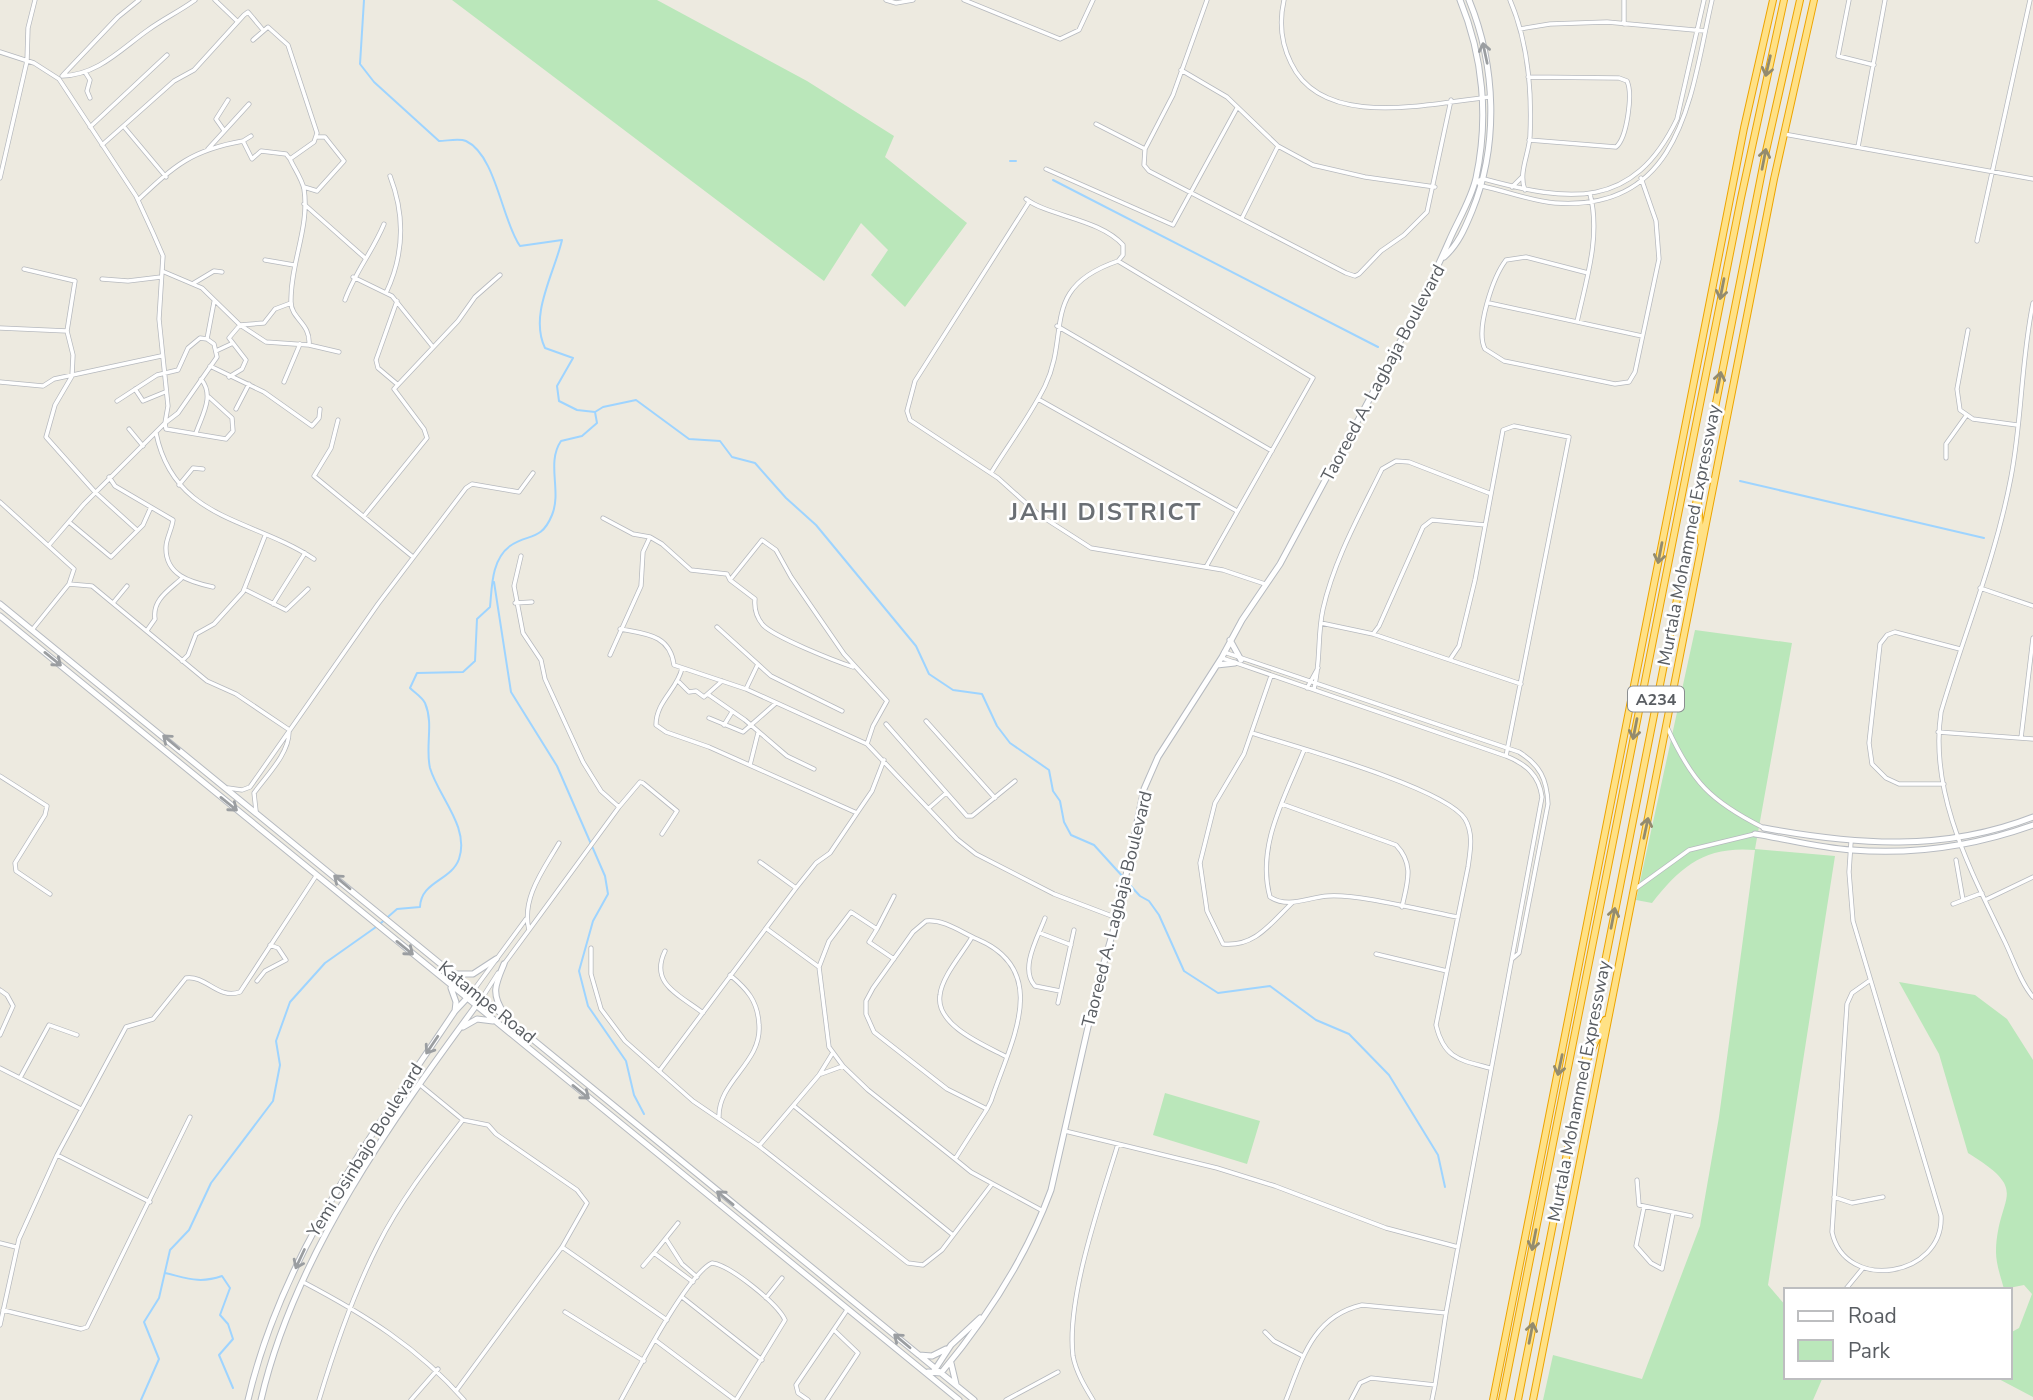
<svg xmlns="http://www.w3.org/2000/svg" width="2033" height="1400" font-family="'Nunito Sans',sans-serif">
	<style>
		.green { fill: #bae7ba }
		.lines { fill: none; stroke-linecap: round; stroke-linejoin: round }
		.stream { stroke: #9ed4ff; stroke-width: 2 }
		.street-casing { stroke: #b6b9be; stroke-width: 5 }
		.secondary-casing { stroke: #b6bac0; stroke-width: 7 }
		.highway-casing { stroke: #eda400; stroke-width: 8 }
		.street { stroke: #fff; stroke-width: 3.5 }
		.secondary { stroke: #fff; stroke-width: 5 }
		.highway { stroke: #ffe185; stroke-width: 6 }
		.oneway { stroke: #9b9ea1 }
		.oneway2 { stroke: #938b6e }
		.labels { text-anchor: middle; stroke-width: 5; stroke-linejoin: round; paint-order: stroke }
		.shield { fill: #fff; stroke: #8b8e91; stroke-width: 2 }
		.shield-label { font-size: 16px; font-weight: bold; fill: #595d62 }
		.street-label { font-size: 18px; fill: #595d62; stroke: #fff }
		.district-label { font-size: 24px; font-weight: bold; letter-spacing: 2px; fill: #6a6f74; stroke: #fff }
	</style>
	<rect width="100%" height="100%" fill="#edeae0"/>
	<!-- green -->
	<path class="green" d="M452,0h205l150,81 87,55 -9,21 82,66 -62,84 -34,-32 17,-25 -27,-27 -37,58z
		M1695,630l97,13 -37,206 80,7 -67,429 18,21v71h37l-10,23h-270l10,-45 89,24 58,-153 19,-109 36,-267c-50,-4 -74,16 -103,53l-16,-3z
		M1899,982l76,13 32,24 26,41v337l-38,-20h15v-44l9,-5 13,-34 -8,-9 -20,4c-3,-11 -8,-25 -8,-37 1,-58 37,-59 -28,-99l-29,-99z
		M1165,1093l95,28 -13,43 -94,-29z"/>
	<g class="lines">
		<!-- stream -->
		<path class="stream" d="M364,0l-4,64 14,18 65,59c8,0 20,-3 27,0 30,14 36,80 54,105l42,-6c-8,34 -33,75 -17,108l28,10 -16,28 2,15 18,9 18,2 2,11 -15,13 -21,5c-15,22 1,50 -9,74 -11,27 -24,18 -42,31 -19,14 -18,42 -20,61l-13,12 -2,42 -12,11 -46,1 -7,15c5,5 12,9 15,15 9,21 0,43 5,65 8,28 40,59 29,91 -8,22 -38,22 -39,48l-23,2 -16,14
			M1010,161h6
			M1053,180l325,167
			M595,412l8,-5 33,-7 53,39 31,2 12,16 23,6 31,35 30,27 100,121 13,28 24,16 29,4 15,32 13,17 39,27 4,21 7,10 4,21 7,13 23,10 30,33
			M1740,481l244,57
			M494,582l17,110 46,74 48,110 3,18 -15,27 -14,50 9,35 38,55 8,34 10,19
			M1127,882l13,14 9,5 10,14 25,56 34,22 52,-7 46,34 33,14 40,41 49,80 7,32
			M165,1273c22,5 34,11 57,3l8,12 -10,27 8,9 5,15 -14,16 14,33
			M141,1400l18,-41 -15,-37 15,-24 11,-48 19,-20 22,-47 62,-82 7,-36 -4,-24 14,-39 35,-39 51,-36"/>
		<!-- street casing -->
		<g class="street-casing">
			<path id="street" d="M215,0l22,21
				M886,0l10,3 17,-3
				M964,0l96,39 19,-9 14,-30
				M1207,0l-34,95 -28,54 -1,16 5,6 197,102 9,3 4,-2 22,-23 23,-16 23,-23 24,-112
				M1284,0c-5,22 -3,43 7,63 32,68 140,40 199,34
				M1510,0c18,42 22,91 20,136 -1,18 -12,37 -5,54
				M1624,0v24
				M1849,0l-11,56 36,9
				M1520,29l30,-5 57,-2 98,9
				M253,40l15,-13 20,18 29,88 -3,9 -24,17c4,9 12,20 14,30 6,38 -14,75 -13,113 0,17 20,21 18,43
				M0,52l34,11 25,16 77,117 17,37 10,23 -4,63 9,87 -3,17 -81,81 -35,41
				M1181,70l46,27 51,49 35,19 52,12 70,10
				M85,72l5,8 -3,11 3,7
				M63,75l55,-58 21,-17
				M62,76c36,-1 59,-27 86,-46 15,-11 32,-19 47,-30
				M1528,77l91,1 8,3c6,13 0,57 -11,66l-87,-7
				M1096,124l49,25
				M90,127l77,-72
				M125,128l41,49
				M223,129l-7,-10 12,-19
				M1784,134l249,45
				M243,141l8,-5
				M102,145l72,-64 20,-11 50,-55 4,-3 15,18
				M1858,147l27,-147
				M208,149l41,-45
				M1046,169l127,56 64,-117
				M0,178l27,-117 1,-33 7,-28
				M1476,181l6,5c24,5 49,15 73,17 129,9 136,-112 157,-203
				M1476,181l8,-2c85,23 149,32 193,-60l27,-119
				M304,187l13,4 27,-30 -19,-24h-8
				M1512,187l10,-10
				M1026,199c22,17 74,20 97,46v10l-5,6
				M138,200c37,-35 54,-50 105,-59l9,18 9,-8 25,3 4,5
				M1029,202l-114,179 -8,30 3,9 88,58 40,36 53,34 132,22 42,14
				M304,204l61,54
				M1242,218l36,-72
				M1977,241l53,-241
				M265,260l29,5
				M24,269l51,12 -8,50 6,24 -1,21 -17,29 -9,32 49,55 42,38
				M162,271l40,17 38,37 26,17 43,3 30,7
				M1588,273l-62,-16 -20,3c-13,17 -31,70 -21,89l19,12 111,23 14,-2 6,-10 24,-113 -3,-38 -15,-43
				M353,277l39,19 41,51
				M102,279l26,2 33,-4
				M194,283l20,-12 8,1
				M386,293c18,-38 19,-78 4,-117
				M345,300c10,-28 28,-49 39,-76
				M1489,303l153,33
				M2033,303c-12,58 -11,117 -22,174 -15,80 -47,157 -70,235 -12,81 29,157 63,228 9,18 16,42 29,57
				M1577,322c9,-41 24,-86 13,-128
				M1057,326l215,125
				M0,328l67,3
				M1968,330l-11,59 3,21 13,9 44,6
				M216,351l15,-7
				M210,366l54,26 48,34 7,-8 1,-9
				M229,377l13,-8 4,-9 -17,-22 11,-13 24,-2 11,-14 16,-6
				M0,382l43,4 11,-7 107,-23
				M284,382l16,-38
				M397,384l-19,-16 -2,-8 21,-59
				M135,389l8,12 22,-9
				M209,397l23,21 1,13 -7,8 -60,-10 -1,-6 13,-10 39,-56 -3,-13 -7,-5 7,-37
				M1038,399l199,112
				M117,401l40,-26 21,-5 10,-22 12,-10 7,1
				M236,409l13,-25
				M338,420l-7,28 -17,28 99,81
				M129,429l14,17
				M156,433c18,88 97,85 158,126
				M196,433c6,-18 19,-37 5,-54
				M1946,458v-14l20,-28
				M991,473c18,-29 39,-57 54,-87 26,-54 -6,-98 73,-125l195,117 -107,189
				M109,477l6,9 58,34c-1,9 -7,19 -7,27 -1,28 24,35 47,40
				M179,485l14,-17 10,1
				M0,502l74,67 -5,15 -37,46
				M364,516l63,-78 -3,-9 -30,-40 64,-68 17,-24 25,-22
				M603,518l30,16 17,3 12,7 29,26 36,4 3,6 32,-40 14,10 15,27 53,77 43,47 -14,25 -6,18
				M69,522l42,35 32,-32 8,-18
				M521,556l-7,30 9,47 18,27 4,19 38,83 18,29 18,16 -90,123
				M730,580l25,19c-1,10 1,18 8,26 11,12 72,36 90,42
				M69,584l23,2 115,95 29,13 52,35
				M1980,588l53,18
				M244,589l42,21 22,-21
				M113,603l14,-17
				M515,603l17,-1
				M273,604l32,-51
				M1321,623l52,11 148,50
				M717,627l54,49 71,35
				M148,629l7,-10c-3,-19 14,-29 26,-40
				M620,629c27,5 50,6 54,36l72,24 121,55 90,95 19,15 78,40 63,24
				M1373,634l6,-8 44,-99 9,-7 53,5
				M1224,652l295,100c21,13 28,27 29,52l-29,149 -7,6
				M610,655l31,-69 2,-34 7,-15
				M1222,658l284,98c20,8 33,19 36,41l-84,450
				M1451,658l8,-12 16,-66 28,-150 11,-4 55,11 -63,319
				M182,661l6,-6 8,-21 18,-10 29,-32 22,-56
				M682,668c-4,21 -26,33 -26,57l10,7 43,15 148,66 15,-22 12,-31
				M1271,676l-27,78 -29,49 -15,60 7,48 16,33c32,3 47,-20 69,-41
				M679,682l10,10 7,-1 8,6 18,-16
				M1307,688l11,-20
				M746,689l11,-23
				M1314,689c7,-27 3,-53 9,-80 11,-49 37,-95 59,-140l14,-8 13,1 80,31
				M709,695l36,25 42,36 27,13
				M709,718l34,14 33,-29
				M926,721l69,77
				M886,724l81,92h5l43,-35
				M724,725l8,-13
				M1667,727c25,55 43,74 97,101
				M1938,732l95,7
				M1252,733c41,13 194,55 213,86 9,15 5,33 3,48l-32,158c8,34 24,35 54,43
				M2021,738l12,-100
				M1304,750c-19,47 -48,96 -34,147 19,12 38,0 58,-1 34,-2 95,15 130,21
				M750,765l8,-32
				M0,776l47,30 -2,9 -30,48 1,8 34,23
				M1944,784h-45l-13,-6 -14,-14 -3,-21 11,-99 7,-9 8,-3 65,17
				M228,788l14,2 8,-3 128,-183 88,-116 6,-4 47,8 14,-19
				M1282,804l114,41c19,20 11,38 6,62
				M619,807l21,-25 3,1 34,28 -15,23
				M929,808l17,-15
				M256,811l-2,-18c12,-17 35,-39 35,-61
				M1851,842l-2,30 4,49 88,295c3,61 -96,77 -109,16l15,-228 5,-11 17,-12
				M1956,860l7,40
				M760,862l36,26
				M1635,889l54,-39 66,-16
				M894,896l-17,33 -26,-17 -22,29 -10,26 10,80 14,19 25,24 87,69
				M1985,900l48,-23
				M1953,904l29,-11
				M1045,918c-7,19 -26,51 -10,68l25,5
				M767,929l52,38
				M877,929l-8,13 25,17
				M1040,933l31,12
				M972,937c-9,16 -30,39 -32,58 -5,30 44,50 65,61
				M591,948v26l10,35 24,32 68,60 66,45 149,117 15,2 19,-15 50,-66
				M665,951c-16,33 15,44 38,62
				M1376,954l71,17
				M504,964l25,-34c-8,-32 15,-61 30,-87
				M257,981l8,-10 21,-11 -8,-12 -8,-3
				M0,990l7,5 6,11 -13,29
				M473,991l53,-72
				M482,998l16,-25
				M1058,1003l16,-73
				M0,1068l81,41
				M660,1070l136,-182 20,-25 14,-10 27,-40
				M821,1074l22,-8
				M20,1078l29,-53 28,10
				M419,1084l44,36 25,5 8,9 81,56 10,13 -25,44 -106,144
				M794,1106l159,129
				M987,1109l-40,-20 -73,-57 -8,-18v-13l7,-13 40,-56 13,-11c18,-2 35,11 51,18 76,32 33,104 14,162l-4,8 -32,50 16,13 72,39
				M719,1117c-1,-36 43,-54 40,-92 -1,-24 -12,-36 -29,-50
				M1065,1131l152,37 58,18 111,42 72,19 -12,66
				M759,1146l60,-71 13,-21
				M57,1155l93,47
				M1637,1180l2,25 52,11
				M1834,1197l18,6 31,-6
				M1644,1207l-8,39 15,17 11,6 11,-56
				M678,1223l-24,30 39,29
				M666,1239l16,25 15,13
				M0,1243l16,4
				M562,1247l105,73
				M643,1266l11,-13
				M303,1282c61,32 116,66 161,118
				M1845,1290l18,-22
				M682,1297l80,63
				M766,1298l16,-20
				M3,1310l78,19 6,-2 103,-210
				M565,1312l79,49
				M0,1325l19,-86 38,-84 69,-128 27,-8 33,-41c20,-3 32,22 54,14l76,-116
				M1265,1332l9,9 29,15
				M655,1340l80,60
				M319,1400c16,-53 34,-106 59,-155 22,-44 54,-85 84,-124
				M411,1400l27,-31
				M621,1400c15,-27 67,-127 91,-137 18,2 66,41 73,57l-49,80
				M808,1400l-10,-7 -2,-8 51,-75
				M827,1400l31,-47 -23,-22
				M1006,1400l52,-28
				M1093,1400c-8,-13 -17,-28 -20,-44 -7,-58 28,-156 45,-212
				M1286,1400c16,-41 27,-84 76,-95l84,8 -11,72
				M1351,1400l9,-17 11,-5 64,7 -3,15"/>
		</g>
		<!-- secondary casing -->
		<g class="secondary-casing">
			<path id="secondary" d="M1444,257c14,-12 21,-29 28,-46 27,-66 24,-145 -3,-211
				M1342,450c37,-69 76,-138 107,-209 9,-21 22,-41 27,-63 13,-60 7,-122 -16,-178
				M0,604l974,796
				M0,616l959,784
				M1230,640l11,20
				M1217,665l18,-2
				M1764,828c92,17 179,24 269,-11
				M1755,834c32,5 64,14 97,16 62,5 122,-4 181,-25
				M455,974h18l23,-15
				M451,988l5,14 -1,9
				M504,1013c-13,-19 -9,-28 0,-49
				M463,1027l14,-8 16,2
				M919,1355l13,1 14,-7
				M951,1363l5,21
				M934,1371l17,-26 29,-27
				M928,1372l13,1c46,-55 85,-115 110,-183l47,-207 19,-65 27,-129 14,-32 64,-100 20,-37 38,-56 63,-117
				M248,1400c34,-147 125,-266 207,-389l14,-15
				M261,1400c33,-144 131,-280 217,-397"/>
		</g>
		<!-- highway casing -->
		<g class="highway-casing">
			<path id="highway" d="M1698,501l3,41
				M1588,1058l17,-38
				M1493,1400l251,-1272 29,-128
				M1502,1400l239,-1202 43,-198
				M1518,1400l248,-1249 34,-151
				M1533,1400l241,-1221 40,-179"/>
		</g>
		<!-- street -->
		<use href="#street" class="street"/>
		<!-- secondary -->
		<use href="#secondary" class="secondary"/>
		<!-- highway -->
		<use href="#highway" class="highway"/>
	</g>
	<!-- one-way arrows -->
	<defs><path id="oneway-shaft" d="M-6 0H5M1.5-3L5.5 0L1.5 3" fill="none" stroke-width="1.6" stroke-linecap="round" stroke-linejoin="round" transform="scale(1.75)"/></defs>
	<g class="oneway">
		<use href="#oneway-shaft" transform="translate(1485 53) rotate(-102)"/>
		<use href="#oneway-shaft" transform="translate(53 659) rotate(39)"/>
		<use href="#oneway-shaft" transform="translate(171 742) rotate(-140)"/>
		<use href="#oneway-shaft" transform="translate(229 804) rotate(39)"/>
		<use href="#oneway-shaft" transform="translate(342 882) rotate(-140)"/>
		<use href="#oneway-shaft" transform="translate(405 948) rotate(39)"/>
		<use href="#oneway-shaft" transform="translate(432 1045) rotate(124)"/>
		<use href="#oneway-shaft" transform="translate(581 1092) rotate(39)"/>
		<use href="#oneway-shaft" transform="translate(725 1198) rotate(-141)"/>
		<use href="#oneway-shaft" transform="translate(300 1259) rotate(115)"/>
		<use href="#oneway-shaft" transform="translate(902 1341) rotate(-140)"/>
	</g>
	<g class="oneway2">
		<use href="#oneway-shaft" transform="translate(1768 66) rotate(103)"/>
		<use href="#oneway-shaft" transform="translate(1764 159) rotate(-79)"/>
		<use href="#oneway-shaft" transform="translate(1722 289) rotate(101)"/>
		<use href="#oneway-shaft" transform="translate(1719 382) rotate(-79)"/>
		<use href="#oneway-shaft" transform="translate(1660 553) rotate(101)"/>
		<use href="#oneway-shaft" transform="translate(1635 729) rotate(101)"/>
		<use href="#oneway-shaft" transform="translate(1646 828) rotate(-78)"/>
		<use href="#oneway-shaft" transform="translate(1613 918) rotate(-79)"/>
		<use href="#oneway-shaft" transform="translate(1560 1065) rotate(102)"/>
		<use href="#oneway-shaft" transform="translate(1534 1240) rotate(101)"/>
		<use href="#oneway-shaft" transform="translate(1531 1333) rotate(-79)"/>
	</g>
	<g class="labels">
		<!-- shield labels -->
		<rect class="shield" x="1628" y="686.5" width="56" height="25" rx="5"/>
		<g class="shield-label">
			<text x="1656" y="705">A234</text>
		</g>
		<!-- street labels -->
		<g class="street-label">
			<text transform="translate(1383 373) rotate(-62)" y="6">Taoreed A. Lagbaja Boulevard</text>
			<text transform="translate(1689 535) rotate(-79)" y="6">Murtala Mohammed Expressway</text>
			<text transform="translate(1117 909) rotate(-76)" y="6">Taoreed A. Lagbaja Boulevard</text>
			<text transform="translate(487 1002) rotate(39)" y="6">Katampe Road</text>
			<text transform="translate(1579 1091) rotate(-79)" y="6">Murtala Mohammed Expressway</text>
			<text transform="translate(365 1150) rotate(-58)" y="6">Yemi Osinbajo Boulevard</text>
		</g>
		<!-- district labels -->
		<g class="district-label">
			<text x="1106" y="520">JAHI DISTRICT</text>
		</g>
	</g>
	<!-- legend -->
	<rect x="1784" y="1288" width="228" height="91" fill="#ffffff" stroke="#bdbec0" stroke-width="2"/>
	<rect x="1798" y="1311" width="35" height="10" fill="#ffffff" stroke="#bdbec0" stroke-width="2"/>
	<text x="1848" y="1323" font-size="21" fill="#595d62">Road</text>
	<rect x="1798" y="1340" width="35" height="21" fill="#bae7ba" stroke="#bdbec0" stroke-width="2"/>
	<text x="1848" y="1358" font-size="21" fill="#595d62">Park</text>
</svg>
